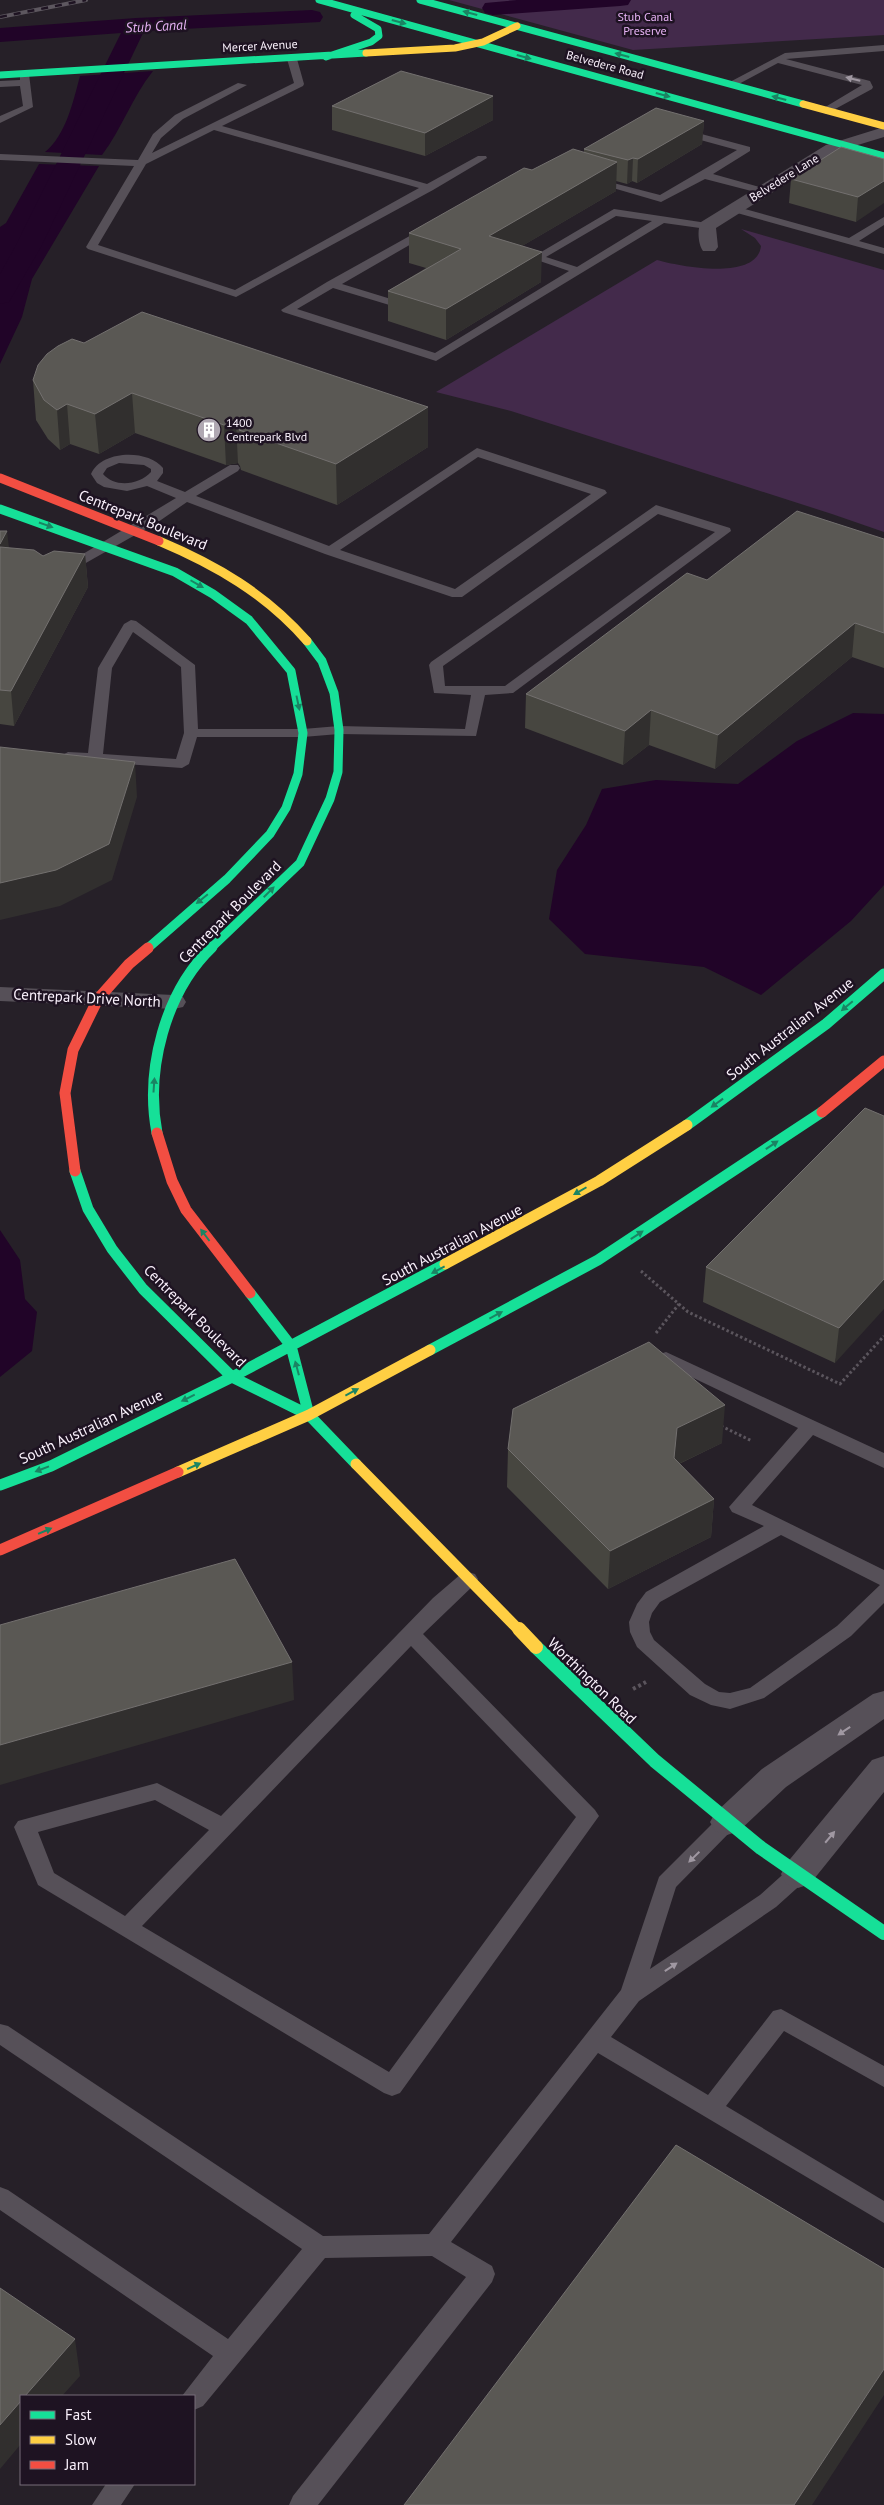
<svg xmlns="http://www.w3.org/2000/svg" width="884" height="2505" font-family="'PT Sans',sans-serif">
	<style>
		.green { fill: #432a4b }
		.water { fill: #210428 }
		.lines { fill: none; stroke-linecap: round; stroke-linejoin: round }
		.canal { fill: #210428; fill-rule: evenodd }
		.path-far1 { stroke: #5b555d; stroke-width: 3; stroke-dasharray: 2.5 2.5; stroke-linecap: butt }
		.path { stroke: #5b555d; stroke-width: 4; stroke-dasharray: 3 3; stroke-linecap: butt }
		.lane { fill: #565058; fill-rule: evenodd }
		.street { fill: #565058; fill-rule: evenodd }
		.fast-far3 { stroke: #16e098; stroke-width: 7 }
		.fast-far2 { stroke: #16e098; stroke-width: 9 }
		.fast-far1 { stroke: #16e098; stroke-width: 11 }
		.fast { stroke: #16e098; stroke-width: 14 }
		.slow-far3 { stroke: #ffcf43; stroke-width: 7 }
		.slow-far2 { stroke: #ffcf43; stroke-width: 9 }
		.slow-far1 { stroke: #ffcf43; stroke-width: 11 }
		.slow { stroke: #ffcf43; stroke-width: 14 }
		.jam-far1 { stroke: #f24e42; stroke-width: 9 }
		.jam { stroke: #f24e42; stroke-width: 11 }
		.rail-casing { stroke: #5d575f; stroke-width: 4 }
		.rail { stroke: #1e1322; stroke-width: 2.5; stroke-dasharray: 7; stroke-linecap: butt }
		.wall { fill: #474640 }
		.shaded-wall { fill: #312f2e }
		.building { fill: #5a5854; stroke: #73706f }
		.oneway { fill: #1a8463 }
		.oneway2 { fill: #a098a2 }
		.labels { text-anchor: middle; stroke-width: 5; stroke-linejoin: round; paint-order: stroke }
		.far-park-label { font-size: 12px; fill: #e8b4f6; stroke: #1e1322 }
		.far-street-label { font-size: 12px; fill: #faf1fc; stroke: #1e1322 }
		.far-poi-label { font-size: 12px; fill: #faf1fc; stroke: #1e1322; text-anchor: start }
		.far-water-label { font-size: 14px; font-style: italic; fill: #e7b3f5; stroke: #1e1322 }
		.street-label { font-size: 15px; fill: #faf1fc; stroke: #1e1322 }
	</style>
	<rect width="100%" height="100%" fill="#262028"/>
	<!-- green -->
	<path class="green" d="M449,0h435v35l-251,15z
		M741,229l143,41v262l-52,-18 -321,-103 -75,-19 221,-132c21,6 100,22 104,-14l-6,-8z"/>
	<!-- water -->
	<path class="water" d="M153,71c-21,26 -31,58 -51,84l-57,-3c21,-17 28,-50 35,-76z
		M39,164l60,2 -67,113 -10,38 -22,47v-137l6,-4z
		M853,713l31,1v171l-33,36 -90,74 -57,-28 -119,-13 -36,-35 8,-49 29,-45 16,-36 54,-9 82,4 59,-43z
		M0,1230l20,30 5,39 12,13 -5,39 -32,26z"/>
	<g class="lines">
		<!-- canal -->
		<path class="canal" d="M517,0h114l-3,5 -8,1 -127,9 -8,-2 -3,-5 3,-5z
			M312,10l8,2 3,5 -3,5 -176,9 -103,216 -32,55 -9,2v-30l15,-27 106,-214 -121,9v-14l136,-10z"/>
		<!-- path-far1 -->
		<path class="path-far1" d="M641,1271l47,41 152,72 44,-48
			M656,1333l23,-29
			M721,1426l31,15"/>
		<!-- path -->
		<path class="path" d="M633,1689l13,-7"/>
		<!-- lane -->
		<path class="lane" d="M884,45v6l-98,8 84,22 3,6 -1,2 -46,25 -5,-3 1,-2 40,-24 -84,-22 -43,23 -9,-2 59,-31z
			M292,56l5,3 7,25 -1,2 -81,40 205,58 51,-28h8l1,2 -54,32 -197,107 -148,-48 -2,-2 48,-81 -134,-6v-6l138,6 15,-26 22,-19 63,-32 9,2 -64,34 -22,19 -9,15 142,-70 -7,-24zM214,130l205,58 -184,102 -137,-45 48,-81z
			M20,72l9,2 4,33 -33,16v-7l23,-10 -3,-20 -20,1v-6l20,-1z
			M679,128l71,19v4l-37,23 54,15v4l-4,1 -58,-15 -44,23 -72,-21 5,-3 66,17 77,-45 -62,-17 -1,-2z
			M734,206l115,32 35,-21v8l-25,16 25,7v6l-154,-43v-4z
			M614,209l93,14 5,3 -5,3 -43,-6 -228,138 -153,-49 -2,-2 46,-28 97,-54h8v4l-90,52 62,19v4h-8l-63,-19 -36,21 138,44 134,-82 -38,-13zM616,216l36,5 -75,46 -31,-10z
			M477,448l128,42 2,3 -145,104h-10l-127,-43 -138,-52 -29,20 -88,50 -5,1 -7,-4 118,-71 -29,-12 -20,5 -23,-4 -7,-4 -6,-9c10,-24 57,-25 72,-6v5l-6,8 28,11 45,-27h8l2,3 -2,3 -42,25 133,50zM478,457l113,37 -136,95 -115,-39zM119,463l25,2 7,4v3c-12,13 -36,16 -48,2l4,-6z
			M656,505l74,23 1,3 -218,162 -28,2 -9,41 -137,-2 -36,3h-106l-8,27 -7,4 -114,-8 -7,-4 7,-4 20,1 10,-85 26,-44 7,-4 5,1 59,44 3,64h105l36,-3 126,3 6,-34 -37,-2 -5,-28 2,-3zM658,514l57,18 -210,154h-60l-2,-20zM133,632l48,35 3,66 -8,26 -73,-5 9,-86z
			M666,1352l218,101v15l-71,-33 -61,70 132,65v33l-33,33 -87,62 -34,11 -19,-4 -21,-10 -53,-48 -7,-15 -1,-10 8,-18 9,-12 118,-66 -32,-14 -3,-5 69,-79 -138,-66 -3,-4 3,-4zM781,1535l99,50 -43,41 -87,62 -20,5 -11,-1 -14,-8 -51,-44 -4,-8 -1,-10 3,-9 8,-11z
			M468,1572l7,2 3,5 -3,5 -52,50 172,176 4,6 -199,277 -8,3 -8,-3 -346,-208 -24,-58 4,-6 139,-38 64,33 212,-218 28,-24zM411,1646l165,171 -187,255 -247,-146zM155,1800l54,30 -84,86 -71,-43 -16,-41z
			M727,1814l7,2 4,6 -4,6 -58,59 -26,82 110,-74 30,-27 8,-3 8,3 3,6 -3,6 -30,27 -137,94 -28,36 97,58 65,-84 8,-2 103,57v21l-100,-56 -58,75 158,95v22l-286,-170 -147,189 41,24 3,8 -3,8 -174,223h-29l4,-9 173,-219 -34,-21 -107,2 -122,148 -9,4v-14h-12l31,-40 -213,-146v-23l8,3 220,149 74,-90 -302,-204v-21l8,2 315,210 106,-2 192,-244 38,-113 61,-61z
			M106,2484h29l-14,21h-29z"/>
		<!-- street -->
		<path class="street" d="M884,127v10l-46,14 -122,77 2,19 -3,4h-12c-5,-7 -6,-22 -2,-29l125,-77z
			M0,987l174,8 9,2 3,5 -3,5 -9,2 -174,-8z
			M884,1691v28l-98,68 -47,44 -12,4 -12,-4 -5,-9 5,-9 47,-44 111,-75z
			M884,1756v36l-74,92 -12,4 -12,-4 -5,-10 5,-10 86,-104z"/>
		<!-- fast-far3 -->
		<path class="fast-far3" d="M319,0l565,156
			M420,0l383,104
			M326,57l45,-15 8,-6 -1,-7 -24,-14
			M0,75l366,-22"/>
		<!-- fast-far2 -->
		<path class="fast-far2" d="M0,509l175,63 38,22 36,26 42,51 12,62 -5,41 -12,34 -16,26 -43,45 -79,69
			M211,948l89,-85 30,-64 8,-27 1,-42 -5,-37 -12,-32 -15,-20"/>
		<!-- fast-far1 -->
		<path class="fast-far1" d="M687,1125l139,-101 58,-50
			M157,1133c-12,-63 8,-141 55,-186
			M75,1171l13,38 24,40 31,40 89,88 77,38 47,49
			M250,1293l41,53 18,69
			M430,1350l168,-90 224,-148
			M0,1485l51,-19 181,-89 213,-113"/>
		<!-- fast -->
		<path class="fast" d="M536,1647l119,114 106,87 123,85"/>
		<!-- slow-far3 -->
		<path class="slow-far3" d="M366,53l89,-5 28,-6 34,-16
			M803,104l81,22"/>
		<!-- slow-far2 -->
		<path class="slow-far2" d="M159,541c57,24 107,53 148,100"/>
		<!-- slow-far1 -->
		<path class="slow-far1" d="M445,1264l154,-83 88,-56
			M356,1464l164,167
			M178,1472l131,-57 121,-65"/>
		<!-- slow -->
		<path class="slow" d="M519,1629l17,18"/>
		<!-- jam-far1 -->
		<path class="jam-far1" d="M0,478l159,63"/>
		<!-- jam -->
		<path class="jam" d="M822,1112l62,-51
			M157,1133l15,48 14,29 64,83
			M75,1171l-10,-78 8,-43 25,-51 31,-35 19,-16
			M0,1550l178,-78"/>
		<!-- rail casing -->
		<g class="rail-casing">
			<path id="rail" d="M0,17l86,-17"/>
		</g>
		<!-- rail -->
		<use href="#rail" class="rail"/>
	</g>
	<!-- wall -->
	<path class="wall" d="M493,96v24l-68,36 -93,-26v-24z
		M704,121l-2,23 -65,39 -5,-2 -5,3 -11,-3v10l-94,55 19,36 -95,58 -58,-19v-30l38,-23 -17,-5v-30l123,-63 52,-18v-3z
		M884,159l-28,63 -67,-19 2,-24z
		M84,343l344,64v40l-91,58 -96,-35 -1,-4 -2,-3 -12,2 -91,-32 -36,21 -29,-10 -10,6 -12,-11 -12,-19 -3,-40z
		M0,531l9,17 34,8 42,-2 3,33 -74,139 -14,-2z
		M884,539v129l-32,-11 -137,112 -66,-24 -26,20 -98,-37 1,-34 181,-114z
		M884,1116l-49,247 -132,-61 3,-35z
		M722,1443l-43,21 35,35 -3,38 -103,52 -101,-102 1,-38z"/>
	<!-- shaded-wall -->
	<path class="shaded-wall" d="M493,96v24l-68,36v-23z
		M704,121l-2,23 -65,39 1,-24z
		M633,158l-1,23 -5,3 1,-24z
		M617,162l-1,29 -128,75 1,-30z
		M884,181v22l-28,19 2,-25z
		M542,252l-1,30 -95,58v-31z
		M132,393l3,40 -36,21 -4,-40z
		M67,404l3,40 -10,6 -3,-40z
		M428,407v40l-91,58 -1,-41z
		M236,423l2,40 -12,2 -2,-40z
		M7,531l4,34 -11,-6v-15z
		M85,554l3,33 -74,139 -3,-35z
		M855,623l-3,34 -137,112 3,-34z
		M651,710l-2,35 -26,20 2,-34z
		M135,762l2,35 -25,83 -52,26 -60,14v-37z
		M884,1279v30l-49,54 4,-35z
		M725,1405l-3,38 -48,23v-8l3,-30z
		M714,1499l-3,38 -103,52 2,-38z
		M292,1662l2,38 -294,85v-40z
		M75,2339l5,37 -18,20h-37z
		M884,2369v26l-72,110h-18z
		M21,2401v43l-21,25v-44z"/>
	<!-- building -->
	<path class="building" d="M401,71l92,25 -68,37 -93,-27z
		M656,108l48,13 -66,38 -5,-1 -5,2 -44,-11z
		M841,147l43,12v22l-26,16 -67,-18z
		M573,149l44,13 -128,74 53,16 -96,57 -58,-18 73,-42 -52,-16 115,-65 8,2z
		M142,312l286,95 -92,57 -97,-34 1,-3 -4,-4 -12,2 -92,-32 -37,21 -28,-10 -10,6 -13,-10 -11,-20 5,-15 9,-11 11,-8 14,-7 12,4z
		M797,511l87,28v94l-29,-10 -137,112 -67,-25 -26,21 -99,-37 161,-121 20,7z
		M0,531h7l-7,13z
		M0,547l34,3 9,6 11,-5 31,3 -74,137 -11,-1z
		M0,747l135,15 -26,82 -53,26 -56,13z
		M865,1108l19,8v163l-45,49 -133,-61z
		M649,1342l76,63 -48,23 -3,30 40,41 -104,52 -102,-102 5,-40z
		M235,1559l57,103 -292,83v-120z
		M676,2145l208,124v100l-90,136h-390z
		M0,2288l75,51 -50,57h-4v5l-21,24z"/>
	<!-- one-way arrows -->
	<defs><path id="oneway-solid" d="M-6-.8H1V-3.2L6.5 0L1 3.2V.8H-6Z" transform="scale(1.25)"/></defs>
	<g class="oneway">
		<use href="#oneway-solid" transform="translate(470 13) rotate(-165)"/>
		<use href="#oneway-solid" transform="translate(399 22) rotate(15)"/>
		<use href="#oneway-solid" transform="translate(622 55) rotate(-165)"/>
		<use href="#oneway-solid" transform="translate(524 57) rotate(15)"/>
		<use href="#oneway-solid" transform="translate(663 95) rotate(15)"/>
		<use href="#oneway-solid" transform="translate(779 98) rotate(-165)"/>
		<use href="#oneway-solid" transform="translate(46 525) rotate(19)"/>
		<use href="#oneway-solid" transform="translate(197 584) rotate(30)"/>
		<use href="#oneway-solid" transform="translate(298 703) rotate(78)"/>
		<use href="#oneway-solid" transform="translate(269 892) rotate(-45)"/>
		<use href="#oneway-solid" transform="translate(202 899) rotate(141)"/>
		<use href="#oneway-solid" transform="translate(847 1006) rotate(140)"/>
		<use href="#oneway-solid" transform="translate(154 1085) rotate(-86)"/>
		<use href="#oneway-solid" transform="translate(717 1103) rotate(144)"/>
		<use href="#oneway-solid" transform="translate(772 1145) rotate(-34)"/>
		<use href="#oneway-solid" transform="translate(580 1191) rotate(150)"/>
		<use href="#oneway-solid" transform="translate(205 1235) rotate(-127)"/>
		<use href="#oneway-solid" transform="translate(637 1235) rotate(-33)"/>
		<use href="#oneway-solid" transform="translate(438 1270) rotate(152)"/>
		<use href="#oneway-solid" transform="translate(496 1315) rotate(-28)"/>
		<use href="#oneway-solid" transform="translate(297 1368) rotate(-105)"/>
		<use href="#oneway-solid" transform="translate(352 1392) rotate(-28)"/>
		<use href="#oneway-solid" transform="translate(188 1398) rotate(154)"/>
		<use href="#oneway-solid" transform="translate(194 1466) rotate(-24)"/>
		<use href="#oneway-solid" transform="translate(42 1469) rotate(159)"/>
		<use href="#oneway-solid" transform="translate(45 1531) rotate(-23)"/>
	</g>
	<g class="oneway2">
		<use href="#oneway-solid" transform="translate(853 79) rotate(-166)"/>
		<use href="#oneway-solid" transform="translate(844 1731) rotate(146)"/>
		<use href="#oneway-solid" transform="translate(830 1837) rotate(-50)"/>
		<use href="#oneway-solid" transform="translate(694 1857) rotate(136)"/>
		<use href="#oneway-solid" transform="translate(671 1967) rotate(-34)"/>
	</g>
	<!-- icons -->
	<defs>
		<g id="building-disc" transform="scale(1.25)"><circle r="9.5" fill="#b0a8b2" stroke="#1e1322"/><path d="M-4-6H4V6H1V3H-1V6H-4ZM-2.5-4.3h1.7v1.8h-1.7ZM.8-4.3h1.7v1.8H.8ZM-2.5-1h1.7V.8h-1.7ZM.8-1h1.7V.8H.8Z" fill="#fff"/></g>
	</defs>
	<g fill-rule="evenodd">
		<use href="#building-disc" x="209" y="430"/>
	</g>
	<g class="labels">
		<!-- far-park labels -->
		<g class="far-park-label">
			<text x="645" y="21">Stub Canal<tspan x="645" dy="14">Preserve</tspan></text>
		</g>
		<!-- far-street labels -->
		<g class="far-street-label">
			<text transform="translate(260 46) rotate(-3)" y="4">Mercer Avenue</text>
			<text transform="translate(605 65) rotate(15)" y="4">Belvedere Road</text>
			<text transform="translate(784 178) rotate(-32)" y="4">Belvedere Lane</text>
		</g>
		<!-- far-poi labels -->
		<g class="far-poi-label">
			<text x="226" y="427">1400<tspan x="226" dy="14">Centrepark Blvd</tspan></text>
		</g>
		<!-- far-water labels -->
		<g class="far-water-label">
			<text transform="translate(156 26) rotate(-3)" y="5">Stub Canal</text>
		</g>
		<!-- street labels -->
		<g class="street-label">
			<text transform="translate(143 520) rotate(22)" y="5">Centrepark Boulevard</text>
			<text transform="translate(230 912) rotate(-45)" y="5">Centrepark Boulevard</text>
			<text transform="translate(87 998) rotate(3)" y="5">Centrepark Drive North</text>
			<text transform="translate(790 1029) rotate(-38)" y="5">South Australian Avenue</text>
			<text transform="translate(452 1245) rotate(-28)" y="5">South Australian Avenue</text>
			<text transform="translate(195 1316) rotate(45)" y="5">Centrepark Boulevard</text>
			<text transform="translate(91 1427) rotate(-25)" y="5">South Australian Avenue</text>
			<text transform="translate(592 1681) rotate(44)" y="5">Worthington Road</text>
		</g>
	</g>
	<!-- legend -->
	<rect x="20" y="2395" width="175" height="90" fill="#1e1322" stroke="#766c79"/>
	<rect x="30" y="2411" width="25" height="8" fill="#16e098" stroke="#766c79"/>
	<text x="65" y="2420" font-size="15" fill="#faf1fc">Fast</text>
	<rect x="30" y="2436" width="25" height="8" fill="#ffcf43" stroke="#766c79"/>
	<text x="65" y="2445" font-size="15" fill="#faf1fc">Slow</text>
	<rect x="30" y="2461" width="25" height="8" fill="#f24e42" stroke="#766c79"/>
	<text x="65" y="2470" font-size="15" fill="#faf1fc">Jam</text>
</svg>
